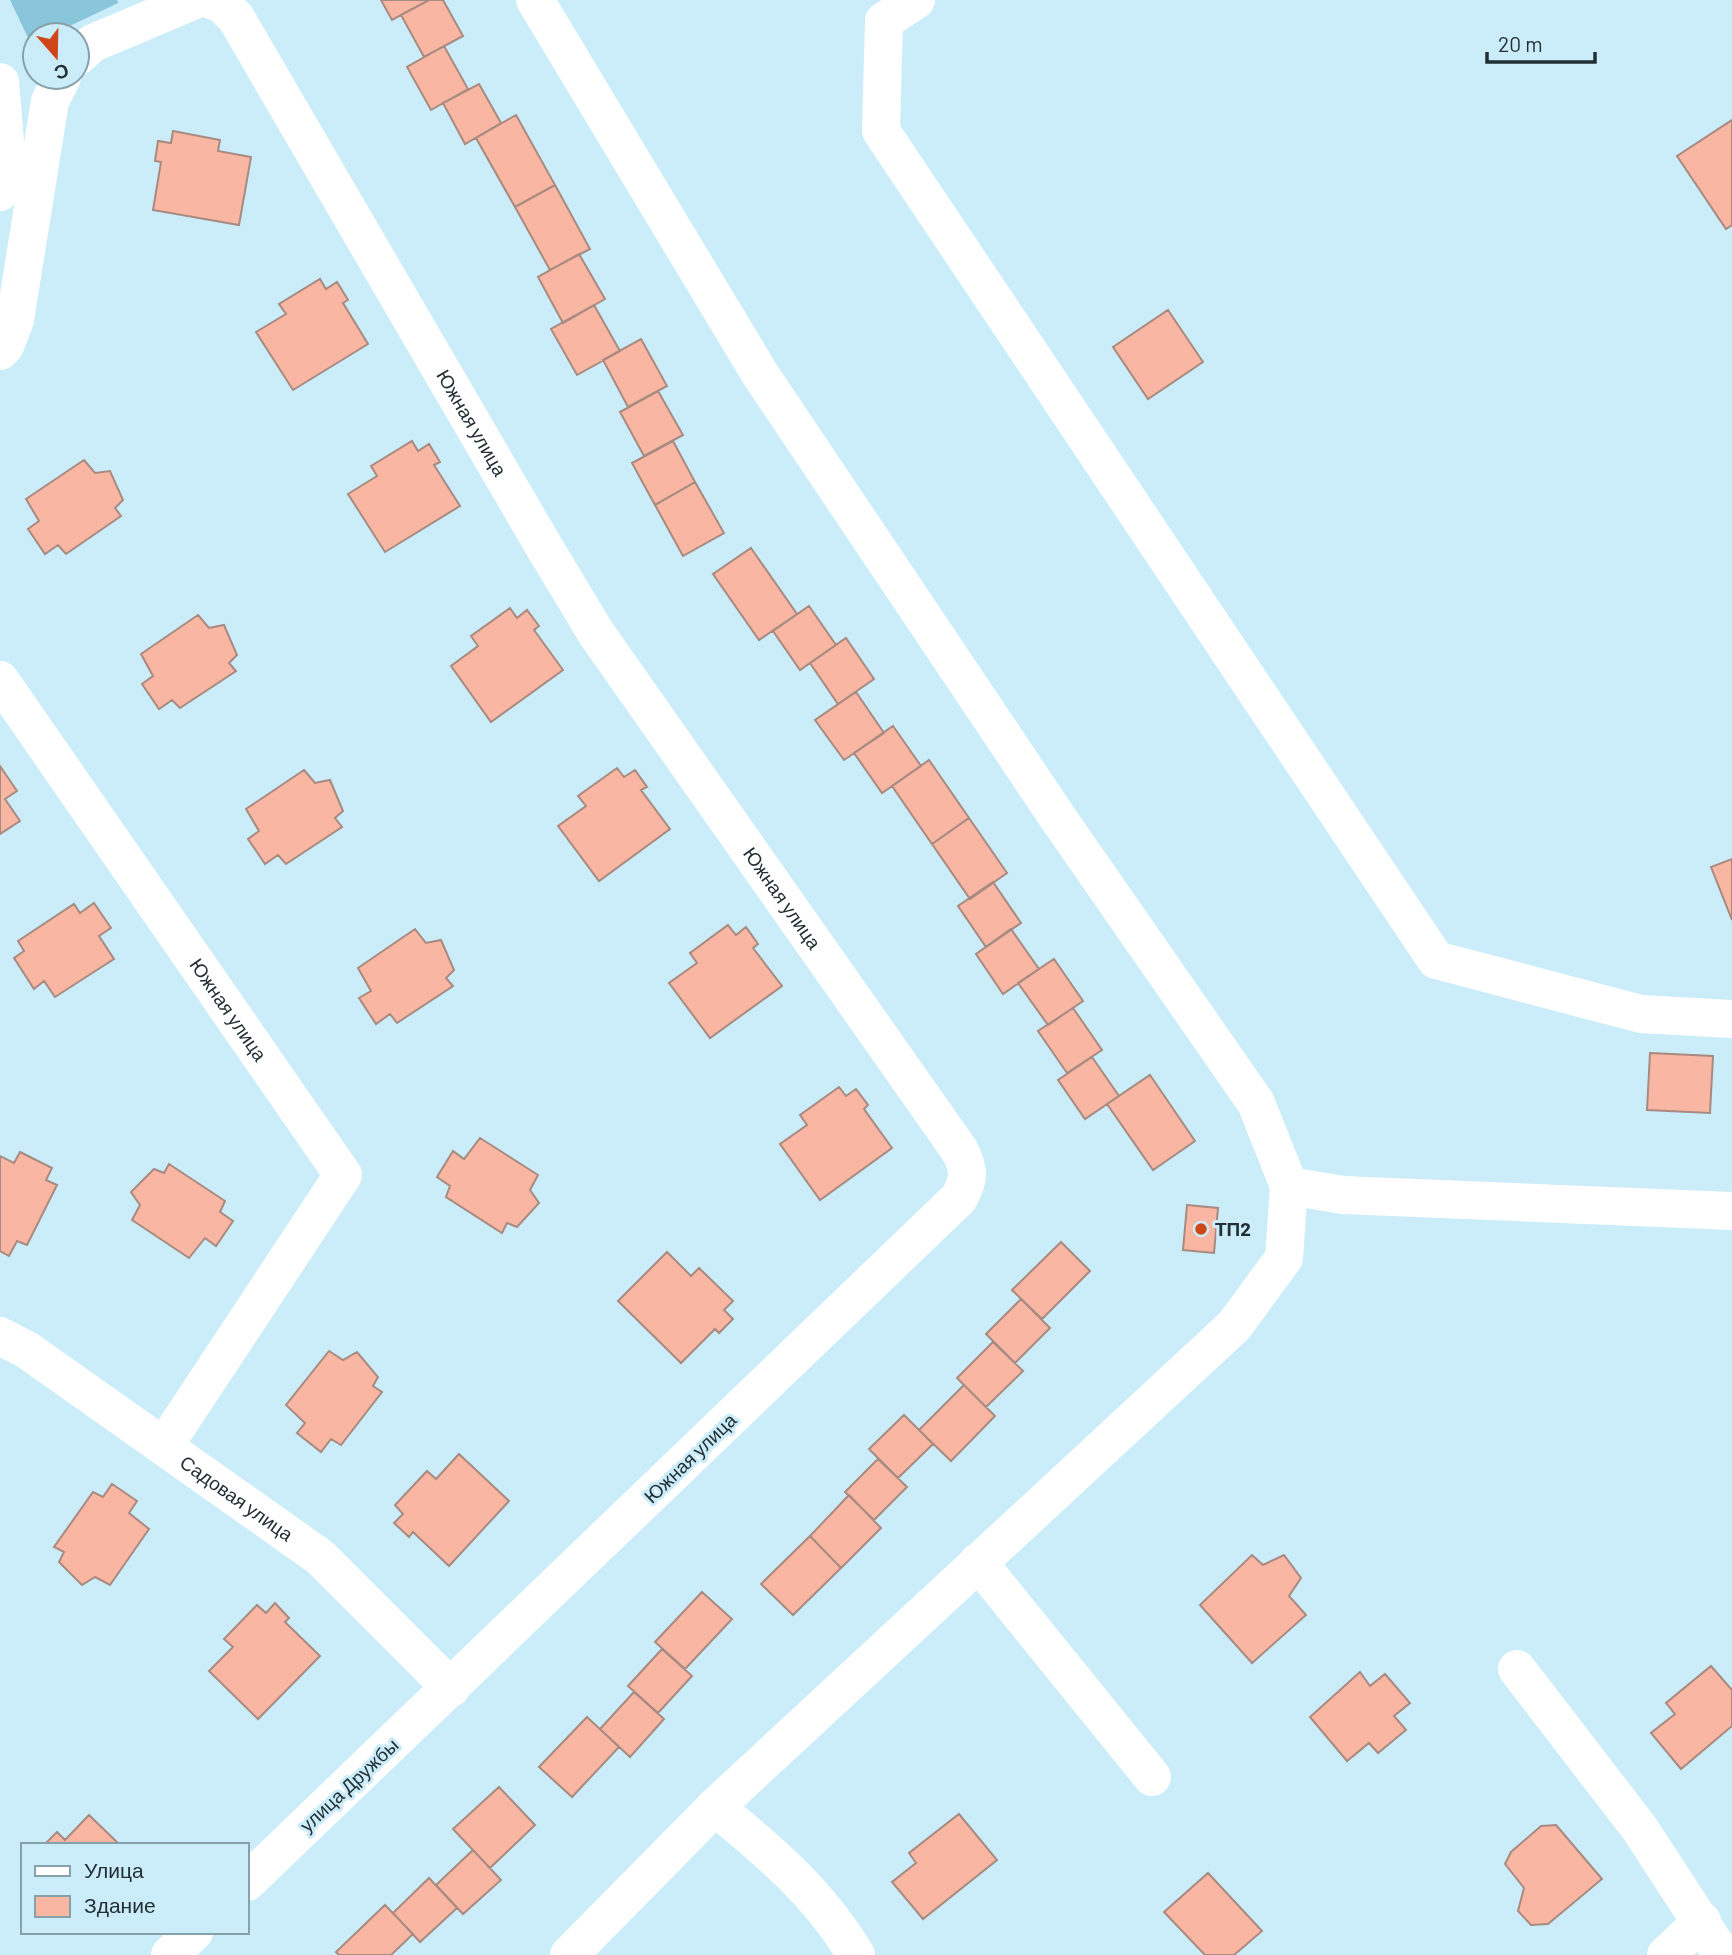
<svg xmlns="http://www.w3.org/2000/svg" width="1732" height="1955" font-family="Barlow,sans-serif">
	<style>
		.green { fill: #89c6dc }
		.building { fill: #f9b7a3; stroke: #a88a81; stroke-width: 2 }
		.lines { fill: none; stroke-linecap: round; stroke-linejoin: round }
		.minor { stroke: #fff; stroke-width: 38 }
		.poi-dot { fill: #cf4718; stroke: #cbedf9; stroke-width: 2.5 }
		.labels { text-anchor: middle; stroke-width: 6; stroke-linejoin: round; paint-order: stroke }
		.street-label { font-size: 19px; fill: #222f34; stroke: #cbedf9 }
		.poi-label { font-size: 19px; font-weight: bold; fill: #222f34; stroke: #cbedf9; text-anchor: start }
	</style>
	<rect width="100%" height="100%" fill="#cbedf9"/>
	<!-- green -->
	<path class="green" d="M10,0h107l1,3 -67,32h-16v8l-4,1z"/>
	<!-- building -->
	<path class="building" d="M381,0h48l-37,20z
		M429,0h14l20,36 -39,21 -23,-42z
		M444,46l24,43 -37,21 -24,-43z
		M479,84l22,39 -36,21 -22,-41z
		M516,115l39,70 -40,22 -39,-69z
		M1732,120v105l-6,4 -49,-73z
		M173,131l47,9 -2,11 33,6 -12,68 -86,-15 8,-48 -6,-1 3,-20 13,2z
		M555,185l35,64 -40,21 -35,-63z
		M579,254l26,45 -42,24 -25,-46z
		M320,279l6,10 11,-7 11,18 -5,3 25,41 -75,46 -37,-58 30,-18 -7,-10z
		M594,305l26,46 -43,24 -26,-46z
		M1168,310l35,52 -55,37 -35,-52z
		M641,339l26,47 -39,21 -25,-47z
		M658,391l25,44 -39,21 -24,-44z
		M412,441l6,10 11,-7 11,18 -6,3 26,41 -75,46 -37,-58 29,-18 -6,-10z
		M673,441l22,41 -40,23 -23,-42z
		M84,460l11,13 15,-2 13,29 -8,8 6,8 -55,38 -8,-9 -13,9 -17,-25 11,-8 -13,-22z
		M695,482l29,51 -41,23 -28,-51z
		M751,548l46,66 -38,26 -46,-66z
		M809,606l27,39 -36,25 -27,-39z
		M510,608l7,10 10,-8 12,16 -5,4 29,40 -72,52 -40,-56 27,-20 -7,-10z
		M198,615l11,13 15,-3 13,30 -8,8 7,8 -56,37 -8,-8 -13,9 -17,-25 11,-8 -12,-22z
		M846,638l28,41 -36,25 -28,-41z
		M856,692l28,41 -40,27 -29,-40z
		M893,726l28,40 -39,27 -28,-40z
		M929,760l40,58 -37,26 -40,-58z
		M0,766l17,25 -12,8 15,22 -20,13z
		M617,768l7,9 11,-7 12,17 -6,3 29,39 -71,52 -41,-55 28,-20 -8,-10z
		M304,770l11,13 15,-3 13,31 -8,7 7,9 -56,37 -8,-9 -13,9 -17,-25 11,-8 -13,-22z
		M969,818l38,55 -37,26 -38,-55z
		M1732,859v61l-21,-53z
		M993,882l28,41 -35,24 -28,-41z
		M94,903l17,25 -12,8 15,23 -59,38 -11,-16 -10,8 -20,-31 10,-7 -6,-10 56,-37 6,9z
		M728,925l8,10 10,-8 12,17 -5,4 29,38 -72,52 -41,-55 28,-20 -7,-10z
		M415,929l11,14 15,-3 13,30 -8,8 7,8 -56,37 -7,-9 -14,10 -17,-26 12,-7 -13,-23z
		M1011,929l28,40 -36,25 -27,-40z
		M1054,959l29,42 -35,24 -30,-42z
		M1073,1008l29,42 -35,23 -29,-42z
		M1650,1053l63,3 -3,57 -63,-3z
		M1092,1057l27,39 -34,23 -27,-39z
		M1150,1075l45,66 -42,29 -46,-66z
		M839,1087l7,9 10,-7 12,16 -4,4 28,39 -72,52 -40,-56 27,-19 -7,-10z
		M480,1138l58,37 -8,15 9,13 -22,24 -10,-4 -5,10 -56,-36 4,-11 -13,-9 16,-26 11,8z
		M20,1152l32,16 -6,12 11,5 -30,60 -10,-4 -8,15 -9,-5v-95l14,7z
		M169,1164l56,37 -5,11 13,9 -17,25 -11,-8 -16,20 -57,-38 8,-15 -9,-13 23,-23 10,4z
		M1187,1205l31,3 -4,45 -31,-3z
		M1061,1242l29,29 -48,48 -30,-29z
		M667,1252l24,24 8,-8 34,33 -9,9 9,9 -14,14 -4,-4 -34,34 -63,-62z
		M1021,1299l29,29 -35,35 -29,-29z
		M993,1342l30,29 -37,36 -29,-29z
		M329,1351l14,9 14,-8 21,25 -5,9 9,6 -41,53 -10,-6 -10,13 -24,-19 8,-10 -19,-18z
		M964,1385l31,31 -44,45 -32,-31z
		M904,1415l29,29 -35,34 -29,-29z
		M459,1454l50,47 -60,65 -36,-34 -4,5 -15,-14 9,-9 -8,-9 32,-34 9,8z
		M878,1459l29,28 -33,33 -29,-28z
		M112,1484l25,17 -8,12 20,16 -39,56 -15,-8 -13,8 -23,-23 5,-10 -10,-5 39,-55 10,5z
		M849,1495l32,33 -40,40 -31,-32z
		M810,1536l31,32 -48,47 -32,-31z
		M1252,1555l11,10 21,-10 17,23 -12,18 17,19 -54,48 -52,-58z
		M702,1592l30,27 -47,50 -30,-27z
		M275,1603l14,15 -4,4 35,34 -62,63 -49,-48 24,-24 -9,-8 33,-34 9,8z
		M662,1649l30,27 -34,37 -30,-27z
		M1711,1666l21,24v36l-51,43 -30,-36 24,-19 -9,-11z
		M1360,1672l10,14 15,-12 25,29 -16,13 12,14 -28,23 -9,-10 -22,18 -37,-44z
		M634,1692l30,27 -34,38 -30,-28z
		M587,1717l32,30 -47,50 -33,-30z
		M499,1787l36,38 -45,43 -37,-39z
		M959,1814l38,46 -74,59 -31,-37 24,-19 -7,-10z
		M89,1815l31,30h-76l13,-13 8,8z
		M1556,1825l46,54 -54,45 -17,1 -13,-14 6,-23 -19,-24 6,-12 30,-26z
		M473,1850l28,30 -38,34 -27,-29z
		M1208,1873l54,58 -28,24h-29l-41,-43z
		M429,1878l28,30 -37,34 -27,-29z
		M385,1905l28,29 -22,21h-52l-3,-3z"/>
	<g class="lines">
		<!-- minor -->
		<g class="minor">
			<path id="s1" d="M211,0l11,4 14,14 307,527 53,88 364,518c10,20 9,28 -1,47l-712,684"/>
			<path d="M535,0l225,374 300,447 196,282 33,83 -5,72 -50,68 -519,481 -146,148"/>
			<path d="M916,0l-32,21 -3,110 555,829 205,54 91,5"/>
			<path d="M77,57l16,-14 102,-43"/>
			<path d="M0,82l6,71 -6,39"/>
			<path d="M0,351l5,-5 10,-26 35,-219 12,-24"/>
			<path id="s2" d="M0,680l343,495 -179,271"/>
			<path d="M1289,1186l54,9 389,16"/>
			<path id="s3" d="M0,1336l27,14 293,207 131,131"/>
			<path d="M978,1562l174,215"/>
			<path d="M1517,1669l123,160 82,126"/>
			<path d="M715,1807c55,45 104,86 141,148"/>
			<path d="M170,1955l24,-23"/>
			<path d="M1666,1955l36,-34"/>
		</g>
	</g>
	<!-- markers -->
	<circle class="poi-dot" cx="1201" cy="1229" r="7"/>
	<g class="labels">
		<!-- street labels -->
		<g class="street-label">
			<text dy="7" stroke="none"><textPath href="#s1" startOffset="500">Южная улица</textPath></text>
			<text dy="7" stroke="none"><textPath href="#s1" startOffset="1068">Южная улица</textPath></text>
			<text dy="7" stroke="none"><textPath href="#s2" startOffset="401">Южная улица</textPath></text>
			<text transform="translate(690 1458) rotate(-44)" y="7">Южная улица</text>
			<text dy="7" stroke="none"><textPath href="#s3" startOffset="287">Садовая улица</textPath></text>
			<text transform="translate(349 1785) rotate(-43)" y="7">улица Дружбы</text>
		</g>
		<!-- poi labels -->
		<g class="poi-label">
			<text x="1215" y="1236">ТП2</text>
		</g>
	</g>
	<!-- legend -->
	<rect x="21" y="1843" width="228" height="91" fill="#cbedf9" stroke="#87a1aa" stroke-width="2"/>
	<rect x="35" y="1866" width="35" height="10" fill="#ffffff" stroke="#87a1aa" stroke-width="2"/>
	<text x="84" y="1878" font-size="21" fill="#222f34">Улица</text>
	<rect x="35" y="1896" width="35" height="21" fill="#f9b7a3" stroke="#87a1aa" stroke-width="2"/>
	<text x="84" y="1913" font-size="21" fill="#222f34">Здание</text>
	<!-- north arrow -->
	<g transform="translate(56 56) rotate(160)"><circle r="33" fill="#cbedf9" stroke="#87a1aa" stroke-width="2"/>
	<path d="M0-5L12 26L0 18L-12 26Z" fill="#cf4718"/>
	<text y="-10" font-size="19" font-weight="bold" text-anchor="middle" fill="#222f34">С</text>
	</g>
	<!-- scale -->
	<path d="M1487 52v10h108v-10" fill="none" stroke="#222f34" stroke-width="3.5"/>
	<text x="1498" y="52" font-size="21" fill="#222f34" stroke="#cbedf9" stroke-width="5" paint-order="stroke">20 m</text>
</svg>
